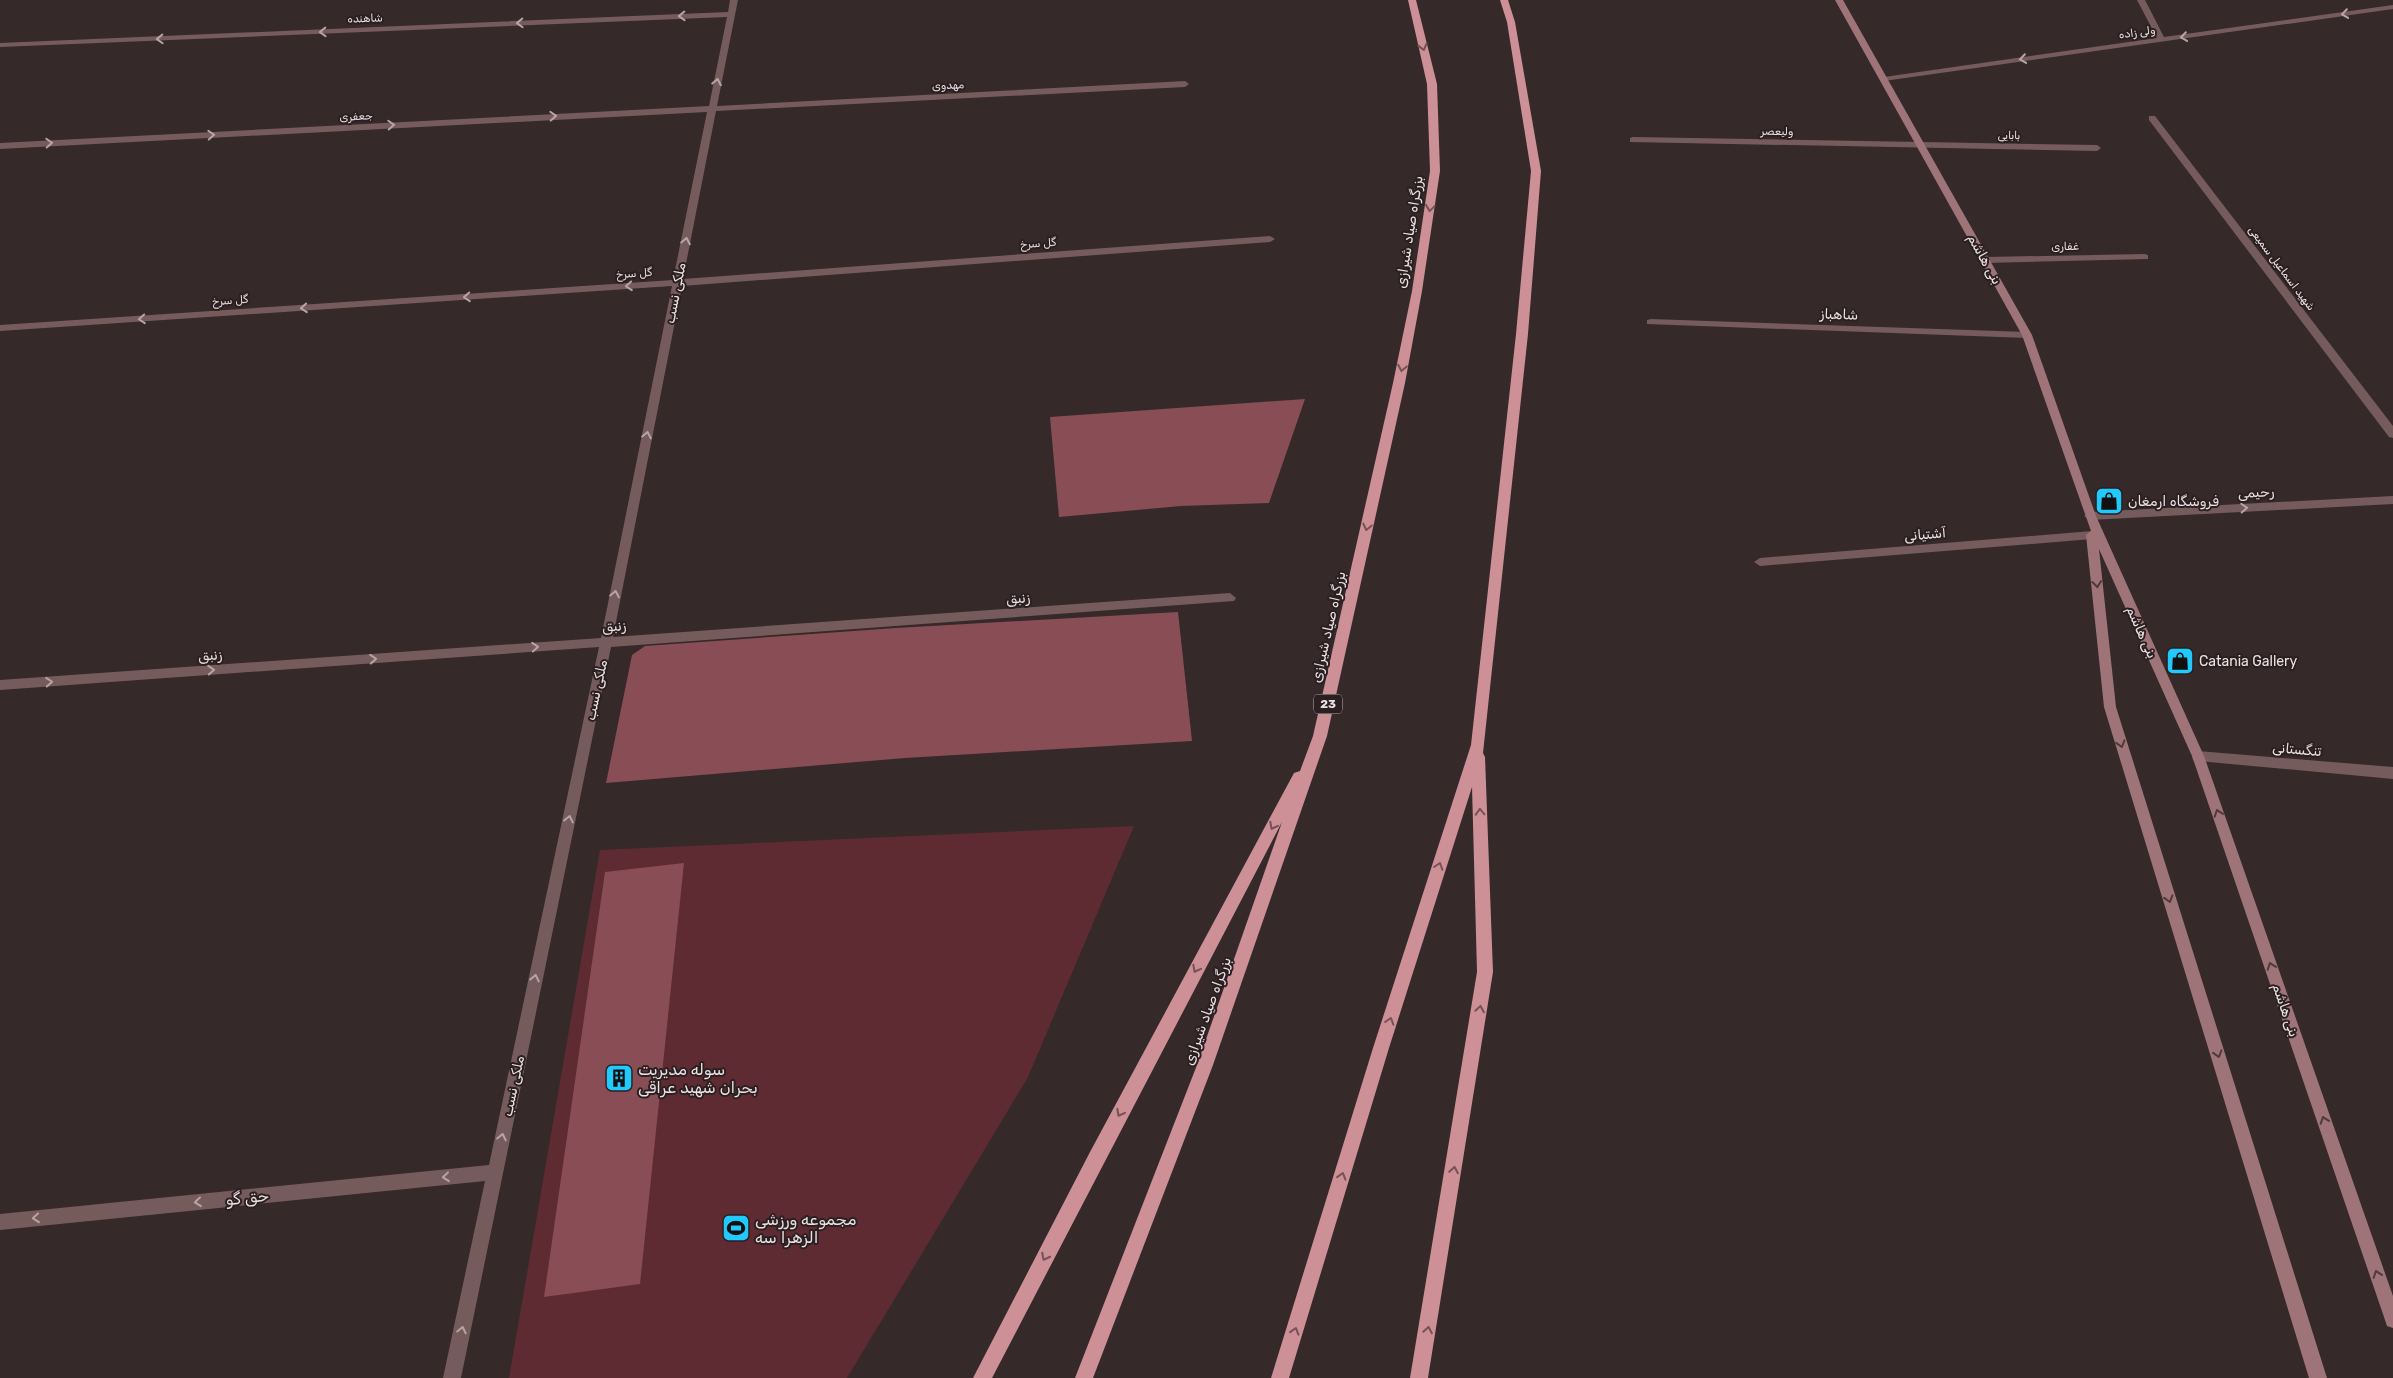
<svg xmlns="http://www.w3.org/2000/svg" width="2393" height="1378" font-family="Rubik,Vazirmatn,sans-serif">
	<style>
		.green { fill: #5f2b33 }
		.building { fill: #884d55 }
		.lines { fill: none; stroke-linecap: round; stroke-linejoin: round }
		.minor { fill: #765b5d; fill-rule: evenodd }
		.secondary { fill: #9f7478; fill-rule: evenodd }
		.trunk { fill: #cd9096; fill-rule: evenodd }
		.oneway { stroke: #b6a5a6 }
		.oneway2 { stroke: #745256 }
		.oneway3 { stroke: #4e393b }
		.labels { text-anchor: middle; stroke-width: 4; stroke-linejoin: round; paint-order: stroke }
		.far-street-label { font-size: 11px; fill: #eae2e2; stroke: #2b1f21 }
		.shield { fill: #2b1f21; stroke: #b1a8a8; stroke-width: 1 }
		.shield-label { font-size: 12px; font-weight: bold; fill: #eae2e2 }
		.street-label { font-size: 14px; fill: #eae2e2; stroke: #2b1f21 }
		.poi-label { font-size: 14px; fill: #eae2e2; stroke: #2b1f21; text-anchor: start }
		.near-poi-label { font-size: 16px; fill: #eae2e2; stroke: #2b1f21; text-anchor: start }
		.near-street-label { font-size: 16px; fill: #eae2e2; stroke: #2b1f21 }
	</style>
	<rect width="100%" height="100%" fill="#35292a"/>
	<!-- green -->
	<path class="green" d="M1134,826l-106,251 -181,301h-338l91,-528z"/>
	<!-- building -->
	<path class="building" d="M1305,399l-36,104 -88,3 -122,11 -9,-100z
		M1178,612l14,129 -287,17 -299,25 26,-128 13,-9 251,-18z
		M684,863l-44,421 -96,13 61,-425z"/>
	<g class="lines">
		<!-- minor -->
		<path class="minor" d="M730,0h8l-21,106 468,-25 4,3 -4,3 -469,24 -33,168 587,-43 5,3 -5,3 -588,44 -69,351 617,-44 6,5 -2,3 -623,46 -150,731h-18l42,-197 -485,49v-16l489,-49 110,-518 -599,43v-10l601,-42 71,-352 -672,45v-6l673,-45 34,-168 -707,37v-6l709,-37 18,-89 -727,30v-4l728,-31z
			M2137,0h8l19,37 229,-32v4l-509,72 -4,-2 4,-2 273,-39z
			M2149,116h6l238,310v12l-4,-1 -240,-317z
			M1633,137l464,8 4,3 -4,3 -467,-9v-4z
			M2145,254l3,1v4l-162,4 -5,-3 5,-3z
			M1651,319l376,13 5,3 -5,3 -380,-14v-4z
			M2393,496v8l-303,16 -6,-4 6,-4z
			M2092,531l6,4 -6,4 -332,27 -6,-4 6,-4z
			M2198,751l195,16v12l-195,-18 -5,-1 -1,-4 1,-4z"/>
		<!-- secondary -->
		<path class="secondary" d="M1835,0h8l189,335 64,181 108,240 189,540v32l-6,-2 -2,-6 -193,-564 -93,-207 17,158 211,671h-18l-205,-671 -18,-172 5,-4 -69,-196z"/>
		<!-- trunk -->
		<path class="trunk" d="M1408,0h8l21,84 3,87 -18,120 -17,92 -78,353 -114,329 -120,313h-18l122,-313 85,-243 -290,556h-19l117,-226 204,-379 6,-2 13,-35 80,-353 19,-92 18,-120 -3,-87z
			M1500,0h8l7,22 26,149 -13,163 -45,419 2,4 8,215 -65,406h-18l67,-406 -5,-185 -83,261 -100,330h-18l102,-330 98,-303 45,-411 15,-163 -24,-149z"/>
	</g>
	<!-- one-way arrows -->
	<defs><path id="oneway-chevron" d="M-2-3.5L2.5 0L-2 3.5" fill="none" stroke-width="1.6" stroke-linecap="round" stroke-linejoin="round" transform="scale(1.25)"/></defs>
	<g class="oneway">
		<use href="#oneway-chevron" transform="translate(2345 14) rotate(172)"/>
		<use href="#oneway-chevron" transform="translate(682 16) rotate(178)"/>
		<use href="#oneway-chevron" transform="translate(520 23) rotate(178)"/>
		<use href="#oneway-chevron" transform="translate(323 32) rotate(178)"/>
		<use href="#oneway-chevron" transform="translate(2184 37) rotate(172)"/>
		<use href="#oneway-chevron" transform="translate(160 39) rotate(178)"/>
		<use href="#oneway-chevron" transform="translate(2023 59) rotate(172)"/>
		<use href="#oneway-chevron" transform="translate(717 82) rotate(-79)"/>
		<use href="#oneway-chevron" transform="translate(553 116) rotate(-3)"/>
		<use href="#oneway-chevron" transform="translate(391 125) rotate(-3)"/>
		<use href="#oneway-chevron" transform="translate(211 135) rotate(-3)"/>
		<use href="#oneway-chevron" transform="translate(49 143) rotate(-3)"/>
		<use href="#oneway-chevron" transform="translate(686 241) rotate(-79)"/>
		<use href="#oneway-chevron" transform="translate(629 286) rotate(176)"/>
		<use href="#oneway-chevron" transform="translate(467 297) rotate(176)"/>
		<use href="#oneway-chevron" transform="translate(304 308) rotate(176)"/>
		<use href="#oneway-chevron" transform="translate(142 319) rotate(176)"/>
		<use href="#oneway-chevron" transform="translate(647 435) rotate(-79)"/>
		<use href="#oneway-chevron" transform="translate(2244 508) rotate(-3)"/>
		<use href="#oneway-chevron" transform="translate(615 594) rotate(-79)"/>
		<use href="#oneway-chevron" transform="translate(535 647) rotate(-4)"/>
		<use href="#oneway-chevron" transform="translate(373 659) rotate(-4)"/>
		<use href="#oneway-chevron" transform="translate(211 670) rotate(-4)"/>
		<use href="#oneway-chevron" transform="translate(49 682) rotate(-4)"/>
		<use href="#oneway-chevron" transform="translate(569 819) rotate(-78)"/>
		<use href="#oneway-chevron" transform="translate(535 978) rotate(-78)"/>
		<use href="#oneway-chevron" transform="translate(502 1137) rotate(-78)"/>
		<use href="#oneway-chevron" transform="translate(446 1177) rotate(174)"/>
		<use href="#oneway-chevron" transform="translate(198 1202) rotate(174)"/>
		<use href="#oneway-chevron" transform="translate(36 1218) rotate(174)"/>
		<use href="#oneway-chevron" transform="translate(462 1330) rotate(-78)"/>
	</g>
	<g class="oneway2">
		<use href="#oneway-chevron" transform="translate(1423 47) rotate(76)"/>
		<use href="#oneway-chevron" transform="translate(1430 208) rotate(98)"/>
		<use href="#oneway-chevron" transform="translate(1402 368) rotate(101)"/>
		<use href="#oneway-chevron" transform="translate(1367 527) rotate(103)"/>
		<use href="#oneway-chevron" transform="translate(1480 812) rotate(-92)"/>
		<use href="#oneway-chevron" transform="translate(1273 826) rotate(118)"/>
		<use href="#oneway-chevron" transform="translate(1439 866) rotate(-72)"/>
		<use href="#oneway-chevron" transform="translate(1196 969) rotate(118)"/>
		<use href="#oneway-chevron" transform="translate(1480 1009) rotate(-81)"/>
		<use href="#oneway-chevron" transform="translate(1390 1021) rotate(-72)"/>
		<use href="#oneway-chevron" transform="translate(1120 1113) rotate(118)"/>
		<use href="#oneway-chevron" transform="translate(1454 1170) rotate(-81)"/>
		<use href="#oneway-chevron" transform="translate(1342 1176) rotate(-73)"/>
		<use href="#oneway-chevron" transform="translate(1045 1257) rotate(117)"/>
		<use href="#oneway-chevron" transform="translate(1428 1330) rotate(-80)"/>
		<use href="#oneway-chevron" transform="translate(1295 1331) rotate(-73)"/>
	</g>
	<g class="oneway3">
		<use href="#oneway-chevron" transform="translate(2097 584) rotate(84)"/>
		<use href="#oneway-chevron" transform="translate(2121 744) rotate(73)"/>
		<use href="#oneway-chevron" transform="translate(2218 813) rotate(-109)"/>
		<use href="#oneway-chevron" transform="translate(2169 899) rotate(73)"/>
		<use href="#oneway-chevron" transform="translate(2271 966) rotate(-109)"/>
		<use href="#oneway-chevron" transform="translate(2218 1054) rotate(73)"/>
		<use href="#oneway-chevron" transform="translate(2324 1120) rotate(-109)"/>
		<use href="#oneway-chevron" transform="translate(2377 1274) rotate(-109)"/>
	</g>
	<!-- icons -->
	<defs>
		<g id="shop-square" transform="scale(1.4375)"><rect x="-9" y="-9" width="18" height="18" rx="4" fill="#22c9fd" stroke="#2b1f21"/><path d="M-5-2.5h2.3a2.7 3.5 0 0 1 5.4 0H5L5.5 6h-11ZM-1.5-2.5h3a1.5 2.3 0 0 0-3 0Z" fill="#111"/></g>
		<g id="building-square" transform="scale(1.4375)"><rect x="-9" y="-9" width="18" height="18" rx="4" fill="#22c9fd" stroke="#2b1f21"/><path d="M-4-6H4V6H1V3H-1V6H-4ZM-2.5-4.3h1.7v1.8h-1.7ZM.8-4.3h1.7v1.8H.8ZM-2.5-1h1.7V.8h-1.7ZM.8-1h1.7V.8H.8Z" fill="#111"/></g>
		<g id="stadium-square" transform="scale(1.4375)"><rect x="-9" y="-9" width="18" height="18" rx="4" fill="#22c9fd" stroke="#2b1f21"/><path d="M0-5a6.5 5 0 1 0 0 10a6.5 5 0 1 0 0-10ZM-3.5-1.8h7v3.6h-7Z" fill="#111"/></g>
	</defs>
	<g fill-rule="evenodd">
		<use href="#shop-square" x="2109" y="501"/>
		<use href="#shop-square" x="2180" y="661"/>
		<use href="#building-square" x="619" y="1078"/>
		<use href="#stadium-square" x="736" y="1228"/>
	</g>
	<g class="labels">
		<!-- far-street labels -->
		<g class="far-street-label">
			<text transform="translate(365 18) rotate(-2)" y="4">شاهنده</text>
			<text transform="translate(2137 32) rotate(-8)" y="4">ولی زاده</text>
			<text transform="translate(948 85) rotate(-3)" y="4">مهدوی</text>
			<text transform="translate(356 116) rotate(-3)" y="4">جعفری</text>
			<text transform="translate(1777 131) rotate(1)" y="4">ولیعصر</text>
			<text transform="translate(2009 135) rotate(1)" y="4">بابایی</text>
			<text transform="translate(1038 243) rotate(-4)" y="4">گل سرخ</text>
			<text transform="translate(2065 246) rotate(-1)" y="4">غفاری</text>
			<text transform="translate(2282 268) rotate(53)" y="4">شهید اسماعیل سمیعی</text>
			<text transform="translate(634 273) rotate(-4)" y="4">گل سرخ</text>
			<text transform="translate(230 300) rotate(-4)" y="4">گل سرخ</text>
		</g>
		<!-- shield labels -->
		<rect class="shield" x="1314" y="694.5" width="28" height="19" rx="4"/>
		<g class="shield-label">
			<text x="1328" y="708">23</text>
		</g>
		<!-- street labels -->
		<g class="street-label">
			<text transform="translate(1409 232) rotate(-81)" y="5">بزرگراه صیاد شیرازی</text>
			<text transform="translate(1985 259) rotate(61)" y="5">بنی هاشم</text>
			<text transform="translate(675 293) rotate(-79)" y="5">ملکی نسب</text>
			<text transform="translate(1839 314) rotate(2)" y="5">شاهباز</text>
			<text transform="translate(2256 492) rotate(-3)" y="5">رحیمی</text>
			<text transform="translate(1925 534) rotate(-5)" y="5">آشتیانی</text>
			<text transform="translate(1018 598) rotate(-4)" y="5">زنبق</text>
			<text transform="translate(614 626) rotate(-4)" y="5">زنبق</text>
			<text transform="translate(1328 627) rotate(-77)" y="5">بزرگراه صیاد شیرازی</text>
			<text transform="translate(2142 632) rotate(66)" y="5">بنی هاشم</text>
			<text transform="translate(210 655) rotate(-4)" y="5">زنبق</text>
			<text transform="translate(596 690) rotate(-78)" y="5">ملکی نسب</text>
			<text transform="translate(2297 749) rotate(5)" y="5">تنگستانی</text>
			<text transform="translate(2286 1010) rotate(71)" y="5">بنی هاشم</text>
			<text transform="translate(1207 1011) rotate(-70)" y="5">بزرگراه صیاد شیرازی</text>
			<text transform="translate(513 1086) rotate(-78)" y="5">ملکی نسب</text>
		</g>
		<!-- poi labels -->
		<g class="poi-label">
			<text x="2128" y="506">فروشگاه ارمغان</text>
			<text x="2199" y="666">Catania Gallery</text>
		</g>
		<!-- near-poi labels -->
		<g class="near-poi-label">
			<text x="638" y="1075">سوله مدیریت<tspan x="638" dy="18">بحران شهید عراقی</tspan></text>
			<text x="755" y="1225">مجموعه ورزشی<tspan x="755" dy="18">الزهرا سه</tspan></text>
		</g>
		<!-- near-street labels -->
		<g class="near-street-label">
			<text transform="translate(247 1197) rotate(-6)" y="6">حق گو</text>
		</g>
	</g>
</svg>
